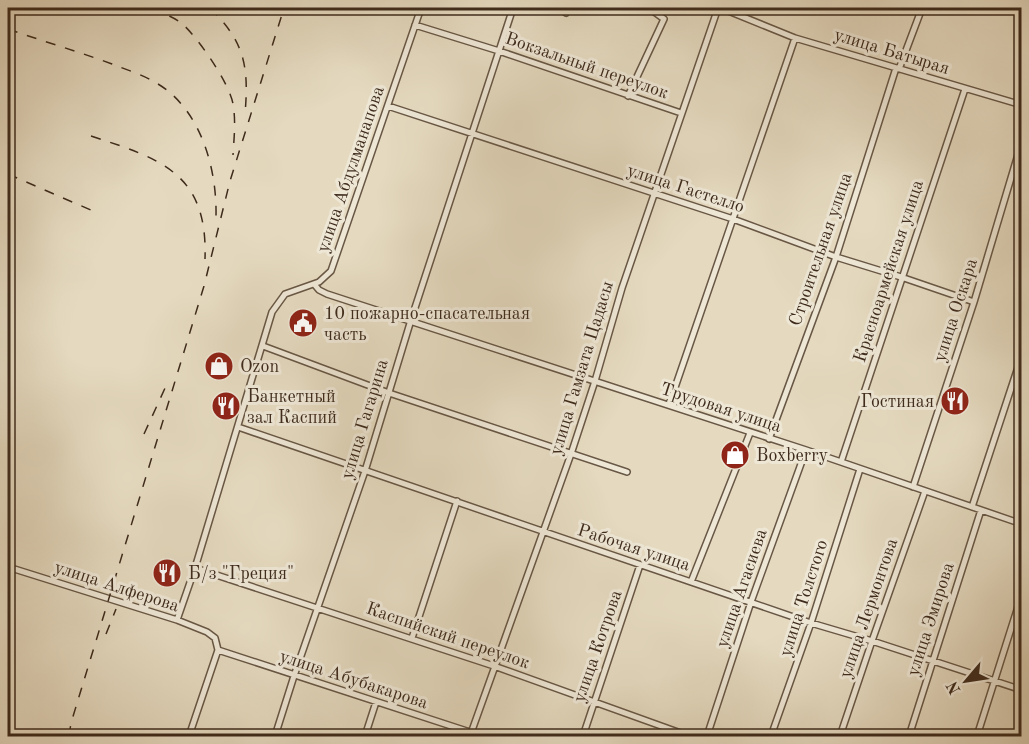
<svg xmlns="http://www.w3.org/2000/svg" width="1029" height="744" font-family="'Old Standard TT',serif">
	<style>
		.lines { fill: none; stroke-linecap: round; stroke-linejoin: round }
		.street-casing { stroke: #685745; stroke-width: 8 }
		.street { stroke: #eee7d6; stroke-width: 5 }
		.rail { stroke: #3e2b1c; stroke-width: 1.5; stroke-dasharray: 10 10; stroke-linecap: butt }
		.labels { text-anchor: middle; stroke-width: 6; stroke-linejoin: round; paint-order: stroke }
		.street-label { font-size: 18px; fill: #3e2b1c; stroke: #eee7d6 }
		.poi-label { font-size: 18px; fill: #3e2b1c; stroke: #eee7d6; text-anchor: start }
	</style>
	<rect width="100%" height="100%" fill="#e5dac0"/>
	<filter id="stains"><feTurbulence type="fractalNoise" baseFrequency=".00333" numOctaves="4"/><feColorMatrix values="0 0 0 0 .2 0 0 0 0 .09 0 0 0 0 .02 0 0 0 .5 -.17"/></filter>
	<radialGradient id="worn" r=".72"><stop offset=".6" stop-color="#630" stop-opacity="0"/><stop offset="1" stop-color="#630" stop-opacity=".3"/></radialGradient>
	<g class="lines">
		<!-- street casing -->
		<g class="street-casing">
			<path id="street" d="M721,8l74,30 227,67
				M566,13l2,-5
				M415,25l84,26 182,62
				M899,69l23,-61
				M628,96l36,-77 -15,-11
				M388,106l345,113 103,38 65,20 73,25
				M314,284l5,6 8,4 479,156 216,74
				M263,346l126,47 238,79
				M669,405l126,-367
				M238,427l573,196 61,18 150,49
				M769,439l67,-182 60,-189
				M841,462l124,-373
				M913,487l61,-185 48,-161
				M972,507l50,-152
				M8,567l169,53 30,12 8,6 3,12 -29,86
				M195,568l299,98 195,70
				M691,582l59,-149
				M177,620l18,-52 77,-256 13,-18 34,-12 12,-11 90,-263
				M412,638l45,-137
				M218,650l264,86
				M275,736l19,-60 71,-205 46,-151 102,-312
				M365,736l11,-34
				M470,736l101,-282 24,-73 27,-93 96,-280
				M583,736l57,-171
				M707,736l44,-134 55,-152
				M771,736l40,-113 49,-154
				M840,736l32,-95 53,-150
				M909,736l72,-226
				M977,736l45,-142"/>
		</g>
		<!-- street -->
		<use href="#street" class="street"/>
		<!-- rail -->
		<path class="rail" d="M151,8c9,4 20,8 29,14 16,12 50,62 53,82 3,17 1,34 0,51
			M210,8c35,34 39,59 35,106
			M8,29c34,12 69,22 104,35 15,6 32,11 46,20 43,26 59,85 58,132
			M91,136c70,23 117,37 114,123
			M8,174l85,37
			M144,434l22,-48
			M106,634l10,-25
			M69,736l2,-13 133,-437 26,-105 54,-173"/>
	</g>
	<!-- icons -->
	<defs>
		<g id="civic-disc" transform="scale(1.5)"><circle r="9.5" fill="#8f2418" stroke="#eee7d6"/><path d="M-.6-6.5H3V-4.5H.6V-3L4-1V1h2V6H-6V1h2V-1L-.6-3ZM-1.2 2.5V6h2.4V2.5Z" fill="#fff"/></g>
		<g id="shop-disc" transform="scale(1.5)"><circle r="9.5" fill="#8f2418" stroke="#eee7d6"/><path d="M-5-2.5h2.3a2.7 3.5 0 0 1 5.4 0H5L5.5 6h-11ZM-1.5-2.5h3a1.5 2.3 0 0 0-3 0Z" fill="#fff"/></g>
		<g id="restaurant-disc" transform="scale(1.5)"><circle r="9.5" fill="#8f2418" stroke="#eee7d6"/><path d="M-5-6h1v4h1v-4h1v4h1v-4h1v5L-1.5 .5V6h-2V.5L-5-1ZM5-6V6H3V1.5H1.5Q1.5-4 5-6Z" fill="#fff"/></g>
	</defs>
	<g fill-rule="evenodd">
		<use href="#civic-disc" x="303" y="323"/>
		<use href="#shop-disc" x="219" y="366"/>
		<use href="#restaurant-disc" x="955" y="401"/>
		<use href="#restaurant-disc" x="226" y="406"/>
		<use href="#shop-disc" x="735" y="455"/>
		<use href="#restaurant-disc" x="167" y="573"/>
	</g>
	<g class="labels">
		<!-- street labels -->
		<g class="street-label">
			<text transform="translate(892 51) rotate(17)" y="6">улица Батырая</text>
			<text transform="translate(587 65) rotate(19)" y="6">Вокзальный переулок</text>
			<text transform="translate(350 169) rotate(-71)" y="6">улица Абдулманапова</text>
			<text transform="translate(686 188) rotate(18)" y="6">улица Гастелло</text>
			<text transform="translate(820 249) rotate(-71)" y="6">Строительная улица</text>
			<text transform="translate(888 271) rotate(-72)" y="6">Красноармейская улица</text>
			<text transform="translate(955 310) rotate(-72)" y="6">улица Оскара</text>
			<text transform="translate(581 368) rotate(-73)" y="6">улица Гамзата Цадасы</text>
			<text transform="translate(721 407) rotate(18)" y="6">Трудовая улица</text>
			<text transform="translate(364 419) rotate(-73)" y="6">улица Гагарина</text>
			<text transform="translate(634 547) rotate(18)" y="6">Рабочая улица</text>
			<text transform="translate(117 586) rotate(18)" y="6">улица Алферова</text>
			<text transform="translate(741 588) rotate(-71)" y="6">улица Агасиева</text>
			<text transform="translate(803 598) rotate(-72)" y="6">улица Толстого</text>
			<text transform="translate(868 608) rotate(-71)" y="6">улица Лермонтова</text>
			<text transform="translate(930 619) rotate(-72)" y="6">улица Эмирова</text>
			<text transform="translate(448 635) rotate(19)" y="6">Каспийский переулок</text>
			<text transform="translate(597 646) rotate(-71)" y="6">улица Котрова</text>
			<text transform="translate(354 679) rotate(18)" y="6">улица Абубакарова</text>
		</g>
		<!-- poi labels -->
		<g class="poi-label">
			<text x="324" y="319">10 пожарно-спасательная<tspan x="324" dy="21">часть</tspan></text>
			<text x="240" y="372">Ozon</text>
			<text x="247" y="402">Банкетный<tspan x="247" dy="21">зал Каспий</tspan></text>
			<text x="934" y="407" text-anchor="end">Гостиная</text>
			<text x="756" y="461">Boxberry</text>
			<text x="188" y="579">Б/з "Греция"</text>
		</g>
	</g>
	<!-- margin -->
	<rect width="1029" height="744" fill="none" stroke="#e5dac0" stroke-width="30"/>
	<rect x="9" y="9" width="1011" height="726" fill="none" stroke="#3e2b1c" stroke-width="3"/>
	<rect x="15" y="15" width="999" height="714" fill="none" stroke="#3e2b1c" stroke-width="1.5"/>
	<!-- north arrow -->
	<g transform="translate(966 681) rotate(241)" stroke="#eee7d6" stroke-width="4.5" paint-order="stroke">
	<path d="M0-4.5L10 22L0 15L-10 22Z" fill="#3e2b1c"/>
	<text y="-9" font-size="16" font-weight="bold" text-anchor="middle" fill="#3e2b1c">N</text>
	</g>
	<rect width="100%" height="100%" filter="url(#stains)"/>
	<rect width="100%" height="100%" fill="url(#worn)"/>
</svg>
